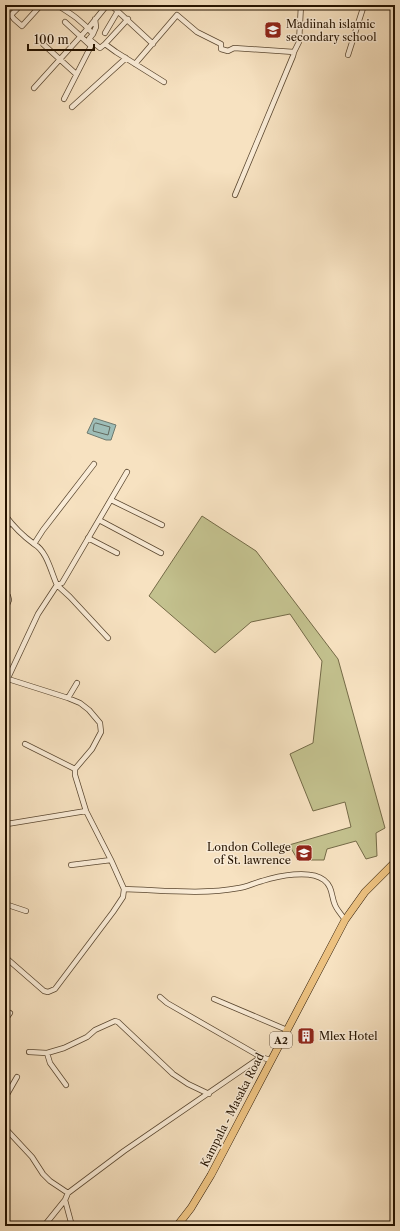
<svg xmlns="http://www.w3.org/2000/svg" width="400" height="1231" font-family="'Libre Caslon Text',serif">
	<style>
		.green { fill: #c3c18e; stroke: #746a47 }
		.water { fill: #9ebdb7; stroke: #6e796e }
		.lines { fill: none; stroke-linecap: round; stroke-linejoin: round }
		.shore { stroke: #62685c; stroke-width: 1 }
		.minor-casing { stroke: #5a4730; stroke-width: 6 }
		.primary-casing { stroke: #251300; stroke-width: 8 }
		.minor { stroke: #faecd7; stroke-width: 4.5 }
		.primary { stroke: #ecc180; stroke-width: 7 }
		.labels { text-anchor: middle; stroke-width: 3; stroke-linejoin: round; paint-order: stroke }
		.shield { fill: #faecd7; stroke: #655440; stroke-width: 1 }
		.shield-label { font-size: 10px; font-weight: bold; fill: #251300 }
		.poi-label { font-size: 11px; fill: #251300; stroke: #faecd7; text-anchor: start }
		.street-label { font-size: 11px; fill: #251300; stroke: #faecd7 }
	</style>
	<rect width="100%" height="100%" fill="#f7e2c1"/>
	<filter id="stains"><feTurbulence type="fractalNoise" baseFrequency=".005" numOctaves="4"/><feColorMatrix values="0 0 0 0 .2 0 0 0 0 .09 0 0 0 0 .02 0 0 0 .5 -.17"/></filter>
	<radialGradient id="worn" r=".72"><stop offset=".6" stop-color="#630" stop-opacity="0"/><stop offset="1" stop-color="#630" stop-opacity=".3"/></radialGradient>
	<!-- green -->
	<path class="green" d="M202,516l54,35 82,108 47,169 -9,5 1,23 -11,3 -10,-18 -29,8 -3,11h-26l-9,-15 62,-18 -6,-25 -32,9 -23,-57 23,-11 9,-82 -32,-47 -39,8 -36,31 -66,-57z"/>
	<!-- water -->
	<path class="water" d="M94,418l22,7 -5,15h-5l-19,-7z"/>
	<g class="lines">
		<!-- shore -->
		<path class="shore" d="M96,423l14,4 -2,8 -15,-4 1,-6z"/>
		<!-- minor casing -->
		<g class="minor-casing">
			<path id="minor" d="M20,5h1
				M57,5c16,10 24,15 36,29l-4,5 11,9 5,-4 11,8 48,30
				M111,5l42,39
				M17,9l-6,6 3,4 8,7 19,-21
				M65,22l26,24
				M105,33l13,-22
				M93,34l3,-7 -1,-8
				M43,44l33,30
				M105,44l23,-25
				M348,55l16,-50
				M135,64l42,-49 20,17 24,12v5l7,2 6,-3 60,4
				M34,88l56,-62 17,-21
				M64,99l27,-53 -2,-7
				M72,107l54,-49
				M235,195l58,-139 1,-4 5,-10 2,-37
				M111,500l51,25
				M5,515c8,11 18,21 29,29
				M99,520l62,33
				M5,531l5,-9
				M88,538l29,15
				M5,594l3,2 1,4 -4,9
				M108,638l-38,-41 -13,-12 5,-2 65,-111
				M5,678l63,20 12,5 9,7 11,13 1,9 -9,17 -17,20v6l11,36 25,49 13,29c37,1 78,6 115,-1 8,-1 15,-5 23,-7 16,-5 48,-12 62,-1 9,7 7,16 11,25 2,5 7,10 10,15
				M7,680l31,-66 19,-29c-6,-13 -10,-34 -23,-41l9,-14 51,-66
				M68,698l9,-15
				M25,744l50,25
				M5,818l2,6 -2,12
				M7,824l79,-13
				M71,865l40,-5
				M5,904l21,7
				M5,957l39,34 4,1 7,-3 58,-77 10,-15 1,-8
				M160,997l7,6 94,54
				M214,999l73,31
				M5,1020l5,-7
				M29,1052l18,1 17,-5 23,-11 8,-7 20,-9 3,1 55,52 15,10 21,10
				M47,1053l3,10 16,22
				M5,1098l12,-21
				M5,1128l27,29 11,17 7,7 18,12
				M44,1226l21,-26
				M72,1226l-7,-26 3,-7 56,-42 137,-94 9,3"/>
		</g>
		<!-- primary casing -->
		<g class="primary-casing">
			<path id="primary" d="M177,1226l14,-18 20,-33 134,-255 20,-28 30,-30"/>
		</g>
		<!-- minor -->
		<use href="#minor" class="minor"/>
		<!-- primary -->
		<use href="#primary" class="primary"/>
	</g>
	<!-- icons -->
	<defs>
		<g id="school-square" transform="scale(0.9)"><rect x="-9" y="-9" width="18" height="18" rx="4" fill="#8f2418" stroke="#faecd7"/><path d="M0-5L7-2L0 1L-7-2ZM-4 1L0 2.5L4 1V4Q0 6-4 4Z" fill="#fff"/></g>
		<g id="building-square" transform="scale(0.9)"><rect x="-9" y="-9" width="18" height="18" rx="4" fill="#8f2418" stroke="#faecd7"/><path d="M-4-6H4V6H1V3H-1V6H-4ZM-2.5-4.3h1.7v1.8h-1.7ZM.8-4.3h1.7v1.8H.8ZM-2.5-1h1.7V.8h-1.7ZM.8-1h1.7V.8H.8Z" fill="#fff"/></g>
	</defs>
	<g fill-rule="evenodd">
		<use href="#school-square" x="273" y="30"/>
		<use href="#school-square" x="304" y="853"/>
		<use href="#building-square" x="306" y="1036"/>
	</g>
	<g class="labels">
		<!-- shield labels -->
		<rect class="shield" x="270" y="1032" width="22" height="16" rx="3"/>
		<g class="shield-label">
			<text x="281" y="1044">A2</text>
		</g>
		<!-- poi labels -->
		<g class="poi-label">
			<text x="286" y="28">Madiinah islamic<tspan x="286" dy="13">secondary school</tspan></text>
			<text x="291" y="851" text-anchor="end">London College<tspan x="291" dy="13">of St. lawrence</tspan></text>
			<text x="319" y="1040">Mlex Hotel</text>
		</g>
		<!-- street labels -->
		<g class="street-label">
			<text transform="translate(232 1110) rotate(-63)" y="4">Kampala - Masaka Road</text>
		</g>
	</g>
	<!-- margin -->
	<rect width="400" height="1231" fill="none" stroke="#f7e2c1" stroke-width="20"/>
	<rect x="6" y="6" width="388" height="1219" fill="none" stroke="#251300" stroke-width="2"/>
	<rect x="10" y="10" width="380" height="1211" fill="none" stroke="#251300"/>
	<!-- scale -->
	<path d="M28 44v6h66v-6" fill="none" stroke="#251300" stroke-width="2"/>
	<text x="34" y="44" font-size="12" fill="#251300" stroke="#faecd7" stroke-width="3" paint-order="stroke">100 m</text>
	<rect width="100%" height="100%" filter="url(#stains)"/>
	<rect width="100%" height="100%" fill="url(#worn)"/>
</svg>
